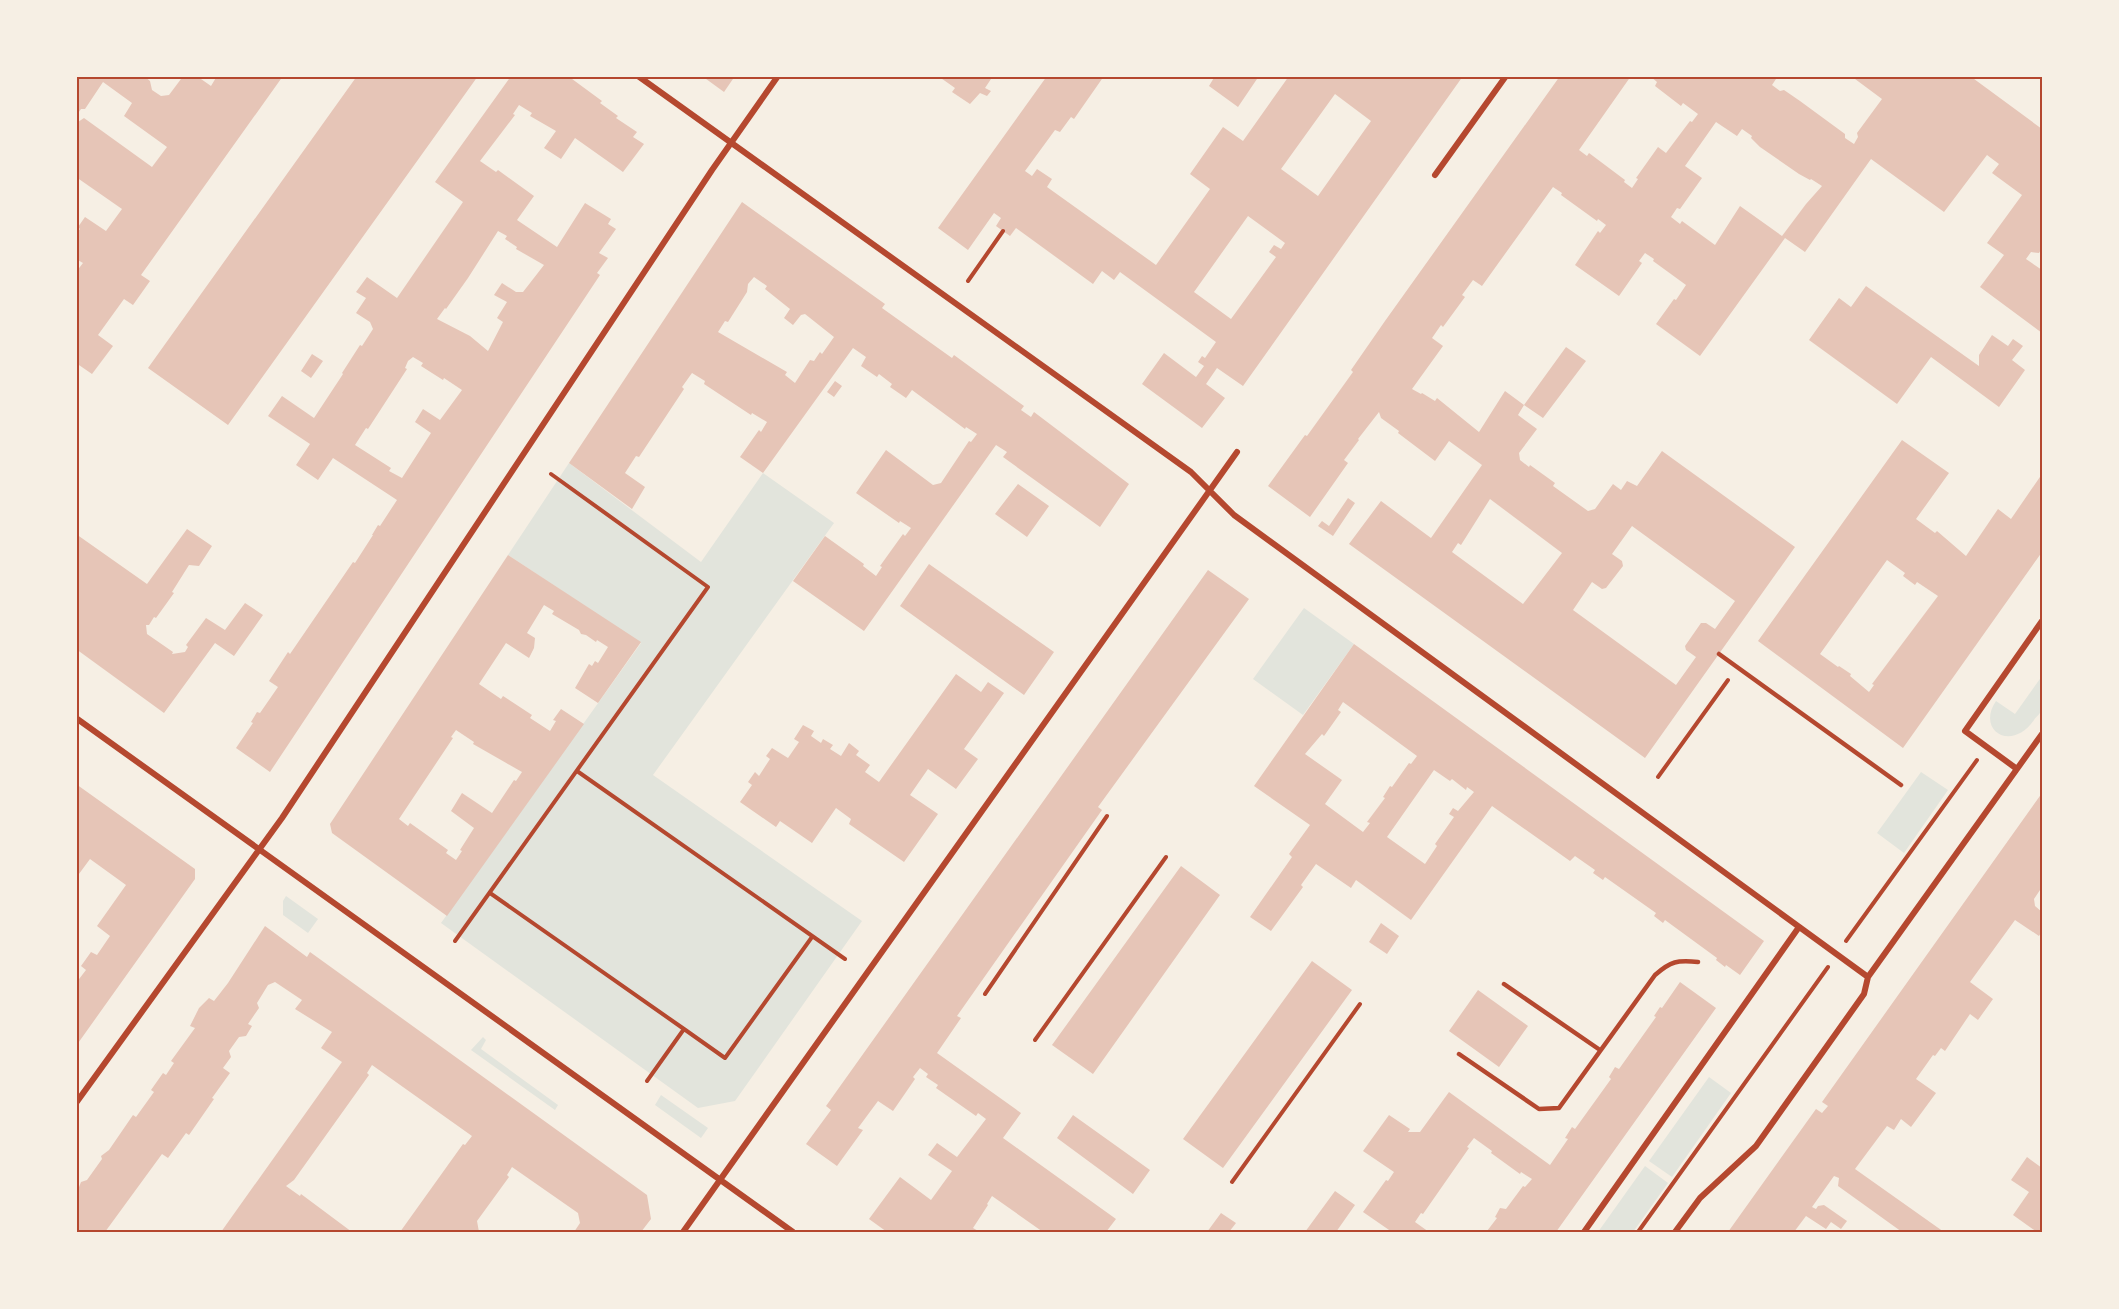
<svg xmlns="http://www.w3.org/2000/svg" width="2119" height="1309" font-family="'Nunito Sans',sans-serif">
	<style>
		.green { fill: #e2e4dc }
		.building { fill: #e6c5b7; fill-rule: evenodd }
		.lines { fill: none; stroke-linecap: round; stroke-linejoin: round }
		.path { stroke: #b5482f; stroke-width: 4 }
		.service { stroke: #b5482f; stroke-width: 4.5 }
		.minor { stroke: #b5482f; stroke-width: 6 }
		.neatline { fill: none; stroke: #b5482f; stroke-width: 2 }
	</style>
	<rect width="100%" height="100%" fill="#f6efe4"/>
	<!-- green -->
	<path class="green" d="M569,463l132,99 62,-89 71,50 -181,252 209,146 -127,180 -37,7 -257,-185 200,-280 -133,-88z
		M1304,608l50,36 -51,71 -50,-36z
		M2042,676c1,10 3,24 0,33 -1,4 -6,8 -8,11 -23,33 -58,10 -38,-19l19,13z
		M1921,772l27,18 -44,63 -27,-20z
		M286,896l32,23 -10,14 -25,-18v-14z
		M483,1037l3,3 -5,9 77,56 -3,5 -84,-60z
		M1709,1077l22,16 -59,84 -23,-16z
		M661,1095l47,33 -7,10 -46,-33z
		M1645,1166l23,17 -35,49h-35z"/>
	<!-- building -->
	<path class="building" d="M76,76h68l6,5 2,9 9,6 8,-1 12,-16 -4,-3h26l-2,3 10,7 6,-10h66l-142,199 9,6 -17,24 -9,-6 -26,36 15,11 -21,28 -16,-11v-91l7,-9 -7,-4v-25l4,-5 -2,-2 7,-10 21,14 16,-22 -46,-32v-56l2,1 6,-4 68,49 15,-20 -43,-31 8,-13 -29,-21 -18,27h-4l-5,7z
		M357,76h121l-250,349 -80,-57z
		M511,76h57l34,25 -2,2 18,13 -2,2 21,14 -4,5 11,7 -21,28 -48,-34 -14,21 -17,-11 12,-17 -26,-15 2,-3 -13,-8 -6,9 2,1 -35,46 16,11 2,-2 36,26 -17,24 40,27 28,-44 26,16 -3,5 8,5 -17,24 9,5 -11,15 3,2 -330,497 -34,-24 17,-25 -2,-1 6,-10 3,1 18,-26 -9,-6 19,-29 2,2 63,-92 2,1 18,-28h-1l6,-10 2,1 17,-26 -64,-42 -15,22 -22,-15 14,-21 -42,-28 14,-20 32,22 29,-44 -1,-1 18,-28 2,1 11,-17 -3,-7 -14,-9 10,-15 -10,-6 11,-15 30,21 66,-96 -28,-20zM498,231l9,5 -2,3 12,8 -1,2 28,16 -21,27h-7l-14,-9 -8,12 13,7 -10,16 6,4 -15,29 -18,-15 -33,-17 8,-11 1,1 22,-31zM413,357l10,6 -2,3 22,14 1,-2 18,12 -22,30 -17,-11 -8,13 16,11 -29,45 -13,-7 2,-3 -36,-23 11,-17 2,1 39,-60 -2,-1 3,-7z
		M702,76h33l-11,16z
		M938,76h55l-8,12 6,3 -4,5 -7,-3 -10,11 -18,-12 3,-4z
		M1047,76h57l-30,43 -3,-2 -11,15 -5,-2 -30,41 7,5 5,-7 15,10 -5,8 109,78 54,-76 -20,-15 33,-47 20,14 46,-65h174l-220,310 -26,-18 -11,16 19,14 -23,30 -60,-44 22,-31 32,24 8,-11 -6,-4 4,-6 3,2 11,-16 -96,-70 -6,8 -12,-9 -9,13 -77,-56 -6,8 -14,-10 5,-8 -7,-5 -26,37 -30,-22zM1335,94l36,27 -53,75 -37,-27zM1248,216l37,27 -4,6 -7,-4 -5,7 7,5 -45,62 -37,-27z
		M1215,76h44l-21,31 -29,-21z
		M1560,76h71l-52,74 8,6 2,-3 36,27 -1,2 8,6 6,-9 -2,-1 22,-31 8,6 24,-32 2,1 6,-8 -15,-11 -2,3 -26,-20 2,-4 -7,-6h128l-6,9 8,6 4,-1 16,11 45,33v4l9,6 4,-7 -1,-4 25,-34 -31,-23h119l72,53v119l-3,5 -8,-1 -5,7 16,11v63l-62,-46 24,-32 -17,-12 35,-48 -30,-22 7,-9 -12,-9 -43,57 -73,-53 -66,93 -20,-14 -85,118 -44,-32 18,-25 2,1 10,-15 -33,-24 1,-2 -9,-6 -6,8 3,2 -23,33 -44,-31 23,-34 2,2 6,-8 -8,-6 -1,2 -36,-26 1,-2 -9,-6 -71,99 -9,-6 -11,15 3,2 -22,30 -2,-2 -9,13 11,8 -31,43 9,5 1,-1 13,8 2,-3 42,34 26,-41 19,14 -6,10 19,14 -18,24 1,7 9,7 1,-2 25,18 -2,3 35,25 7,-2 18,-25 8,6 6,-9 10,5 25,-35 133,96 -150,211 -296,-214 32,-43 50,37 51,-73 -33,-24 -14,20 -37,-28 1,-2 -18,-13 -2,-6 -21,27 1,1 -15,20 4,3 -38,54 -42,-31 37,-51 2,1 46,-64 -2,-2 34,-49zM1716,122l21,14 5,-7 10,7 -1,2 9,9 39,27 11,6 1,-1 11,7 -16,18 -24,32 -42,-30 -25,39 -33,-24 -2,3 -9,-7 6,-9 3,1 22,-31 -17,-12zM1490,499l72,54 -39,51 -71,-52 6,-9 3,2zM1632,526l103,75 -20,28 -9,-6h-5l-16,23 1,4 10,7 -20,28 -103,-75 19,-28 10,7 4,-1 17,-22 -1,-5 -10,-7z
		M742,202l143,102 -3,4 70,50 2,-3 70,51 -3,4 10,7 3,-5 95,72 -29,43 -97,-70 4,-5 -11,-7 -132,186 -71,-50 32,-45 39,28 -1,2 13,10 6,-9 -2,-1 23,-32 2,2 6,-8 -11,-7 -1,2 -43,-30 30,-43 47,35 8,-2 28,-42 2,1 6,-8 -11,-7 -1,2 -53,-39 -6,8 -16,-11 2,-3 -13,-10 -2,3 -16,-11 5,-9 -13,-9 -90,125 -23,-16 19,-27 2,2 6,-10 -15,-9 -1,2 -47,-31 1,-3 -13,-8 -10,14 2,2 -45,68 -3,-1 -11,17 20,14 -13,22 -63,-46zM754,277l13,9 -2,3 25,20 -6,9 9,7 8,-10 4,-1 29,23 -12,17 -2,-2 -6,9 -4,-1 -15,23 -10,-8 2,-3 -69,-40 7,-11 3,1 19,-30 1,-8z
		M1866,286l113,80v-11l13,-20 16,11 5,-7 10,7 -11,14 13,10 -26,37 -68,-50 -34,47 -88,-64 30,-42 12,9z
		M1566,347l20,14 -43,57 -19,-13z
		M312,354l11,7 -12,17 -10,-7z
		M835,381l7,5 -8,11 -7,-5z
		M1902,440l47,33 -33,46 19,14 2,-2 29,25 32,-47 13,10 31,-45v78l-139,196 -145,-107zM1887,560l18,13 -2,3 12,9 2,-3 21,14 -66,88 2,1 -5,7 -19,-16 1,-2 -12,-8 -1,1 -18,-13z
		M1018,484l31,22 -22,31 -32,-23z
		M1348,498l7,5 -22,33 -15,-10 4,-5 7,5z
		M187,529l25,17 -13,20 -10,-1 -17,27 2,1 -18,25 -2,-1 -5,8h-3l1,9 26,18 -1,2 13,-2 3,-5 -2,-2 20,-27 19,12 20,-27 18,12 -29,41 -19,-13 -51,70 -88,-64v-115l71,50z
		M508,555l133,87 -43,61 -23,-15 14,-24 3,2 3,-5 3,2 10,-16 -11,-7 -1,2 -10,-7 -5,-1 -2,-4 -27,-16 2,-3 -10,-6 -17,28 8,5 -1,10 -5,10 -23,-15 -27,41 22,15 2,-3 29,19 -2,3 20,13 6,-10 -3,-1 8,-11 23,15 -137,192 -115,-83 -2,-9zM456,730l18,12 -1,2 49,28 -6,9 -2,-1 -22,33 -30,-20 -11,18 23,17 -14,22 2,1 -6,9 -10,-7 2,-3 -38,-27 -2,3 -9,-7 54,-81 -2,-1z
		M929,564l125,88 -30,43 -124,-89z
		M1208,570l41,29 -151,208 4,3 -145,206 4,2 -24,35 84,60 -18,25 113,81 -10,13h-63l-51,-36 -5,8 1,1 -15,23 7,4h-93l-18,-13 31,-42 31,23 21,-29 -24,-16 9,-12 20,14 29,-38 -8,-6 -2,3 -40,-28 2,-3 -12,-8 2,-3 -8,-6 -7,9 2,2 -22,32 -15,-10 -20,27 5,2 -26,36 -31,-22 25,-34 -5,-4z
		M1354,644l410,297 -24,34 -14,-10 -1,2 -9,-7 1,-2 -52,-38 -2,3 -9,-7 2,-3 -51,-36 -2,3 -10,-7 2,-3 -20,-14 -5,5 -78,-55 -81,114 -55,-40 -5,8 -35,-24 -15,21 2,2 -32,44 -21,-14 42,-60 -3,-3 21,-29 -56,-39zM1343,702l74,54 -6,8 -2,-1 -17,24 -2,-1 -7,11 2,1 -18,24 3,1 -7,9 -38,-28 17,-24 -37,-26 17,-20 2,2 17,-24 -3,-2zM1434,770l16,11 2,-2 14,11 1,-3 7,5 -16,19 -5,-3 -4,6 5,3 -19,27 2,2 -12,18 -38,-27z
		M956,674l25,18 7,-10 16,11 -40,56 14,10 -22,30 -28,-20 -18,26 28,19 -34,48 -55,-38 2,-5 -15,-11 -24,35 -32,-22 -4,6 -36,-25 12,-17 -4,-3 7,-10 4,4 11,-17 -4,-3 6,-8 16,10 11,-16 -5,-3 9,-14 11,6 -3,5 10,7 2,-4 10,6 -3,4 11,7 8,-13 10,8 -3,4 14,10 -5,7 14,10z
		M76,784l119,85v10l-119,167v-63l10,-13 -5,-4 10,-14 6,3 13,-19 -13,-10 29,-41 -36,-26 -14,19z
		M2042,793v94l-8,12 1,7 7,6v19l-3,5 -24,-16 -45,62 23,17 -15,21 -8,-6 -25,37 -4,-3 -6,8 -2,-1 -17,24 20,14 -25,34 -10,-8 -7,11 -7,-4 -32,43 89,63h-42l-64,-46 1,-8 -5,-2 -22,31 4,2 2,-3 6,-1 23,16 -6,8 -10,-7 -5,7 -20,-13 -12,16h-66l88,-123 6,4 6,-7 -6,-4z
		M1181,866l39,29 -127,179 -41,-29z
		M1381,923l18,13 -12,18 -18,-12z
		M265,926l42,31 3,-5 337,243 4,24 -10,13h-67l6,-9 -2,-10 -66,-46 -5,8 2,2 -32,44 2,11h-79l63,-88 2,1 7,-9 -100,-71 -5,8 2,2 -75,105 -8,6 14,10 1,-2 51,38h-131l121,-170 -21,-14 11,-16 -37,-23 7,-9 -27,-18 -7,3 -11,18 2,5 -11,16 4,2 -6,10 -7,1 -10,14 2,6 -8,11 7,5 -18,25 2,1 -25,36 -3,-2 -18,25 -6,-4 -57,78h-29v-37l5,-13 6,-2 15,-21 -1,-3 8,-6 24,-35 3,2 18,-25 -3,-2 12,-17 3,2 8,-12 -3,-2 24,-33 -5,-2 9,-18 10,-10 5,3 14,-18z
		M1312,961l40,29 -129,178 -40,-29z
		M1680,982l36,26 -160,224 -69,-1 10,-13 -2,-1 5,-9 6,1 17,-23 2,1 7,-8 -11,-7 -1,2 -29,-21 1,-2 -18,-13 -7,9 2,1 -46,66 -2,-1 -6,9 14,10h-37l-29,-20 23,-32 2,1 6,-9 -31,-21 26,-36 21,14 -2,3h12l29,-40 101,73 18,-26 -3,-1 7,-11 3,2 36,-50 -2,-2 6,-10 4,2 37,-52 -2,-1 6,-9 2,1z
		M1478,990l50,36 -29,41 -50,-36z
		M1073,1115l77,55 -17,24 -76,-56z
		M2027,1157l15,11v64h-5l-24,-17 16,-23 -18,-12z
		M1335,1191l20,14 -19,27h-31z
		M1221,1213l15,10 -7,9h-22z"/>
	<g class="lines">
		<!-- path -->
		<path class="path" d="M968,281l35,-50
			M577,771l268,188
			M1658,777l70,-97
			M490,893l194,136 -37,52
			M455,941l253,-354 -157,-113
			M1846,941l131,-181
			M985,994l122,-178
			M684,1029l41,29 87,-121
			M1035,1040l131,-183
			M1232,1182l128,-178
			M1638,1232l190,-265"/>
		<!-- service -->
		<path class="service" d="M1719,654l182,131
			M1504,984l96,66
			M1459,1054l80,55 20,-1 96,-133c16,-14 22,-15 43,-13"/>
		<!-- minor -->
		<path class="minor" d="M638,76l553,396 43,43 634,462
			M1435,175l71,-99
			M76,718l717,514
			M2017,769l-52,-38 77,-110
			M76,1103l206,-285 430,-648 66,-94
			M683,1232l554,-780
			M1584,1232l215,-305
			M1675,1232l25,-34 56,-52 108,-152 4,-17 174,-243"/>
	</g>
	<!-- border -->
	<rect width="2119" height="1309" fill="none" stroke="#f6efe4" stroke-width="156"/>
	<rect x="78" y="78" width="1963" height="1153" class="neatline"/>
</svg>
